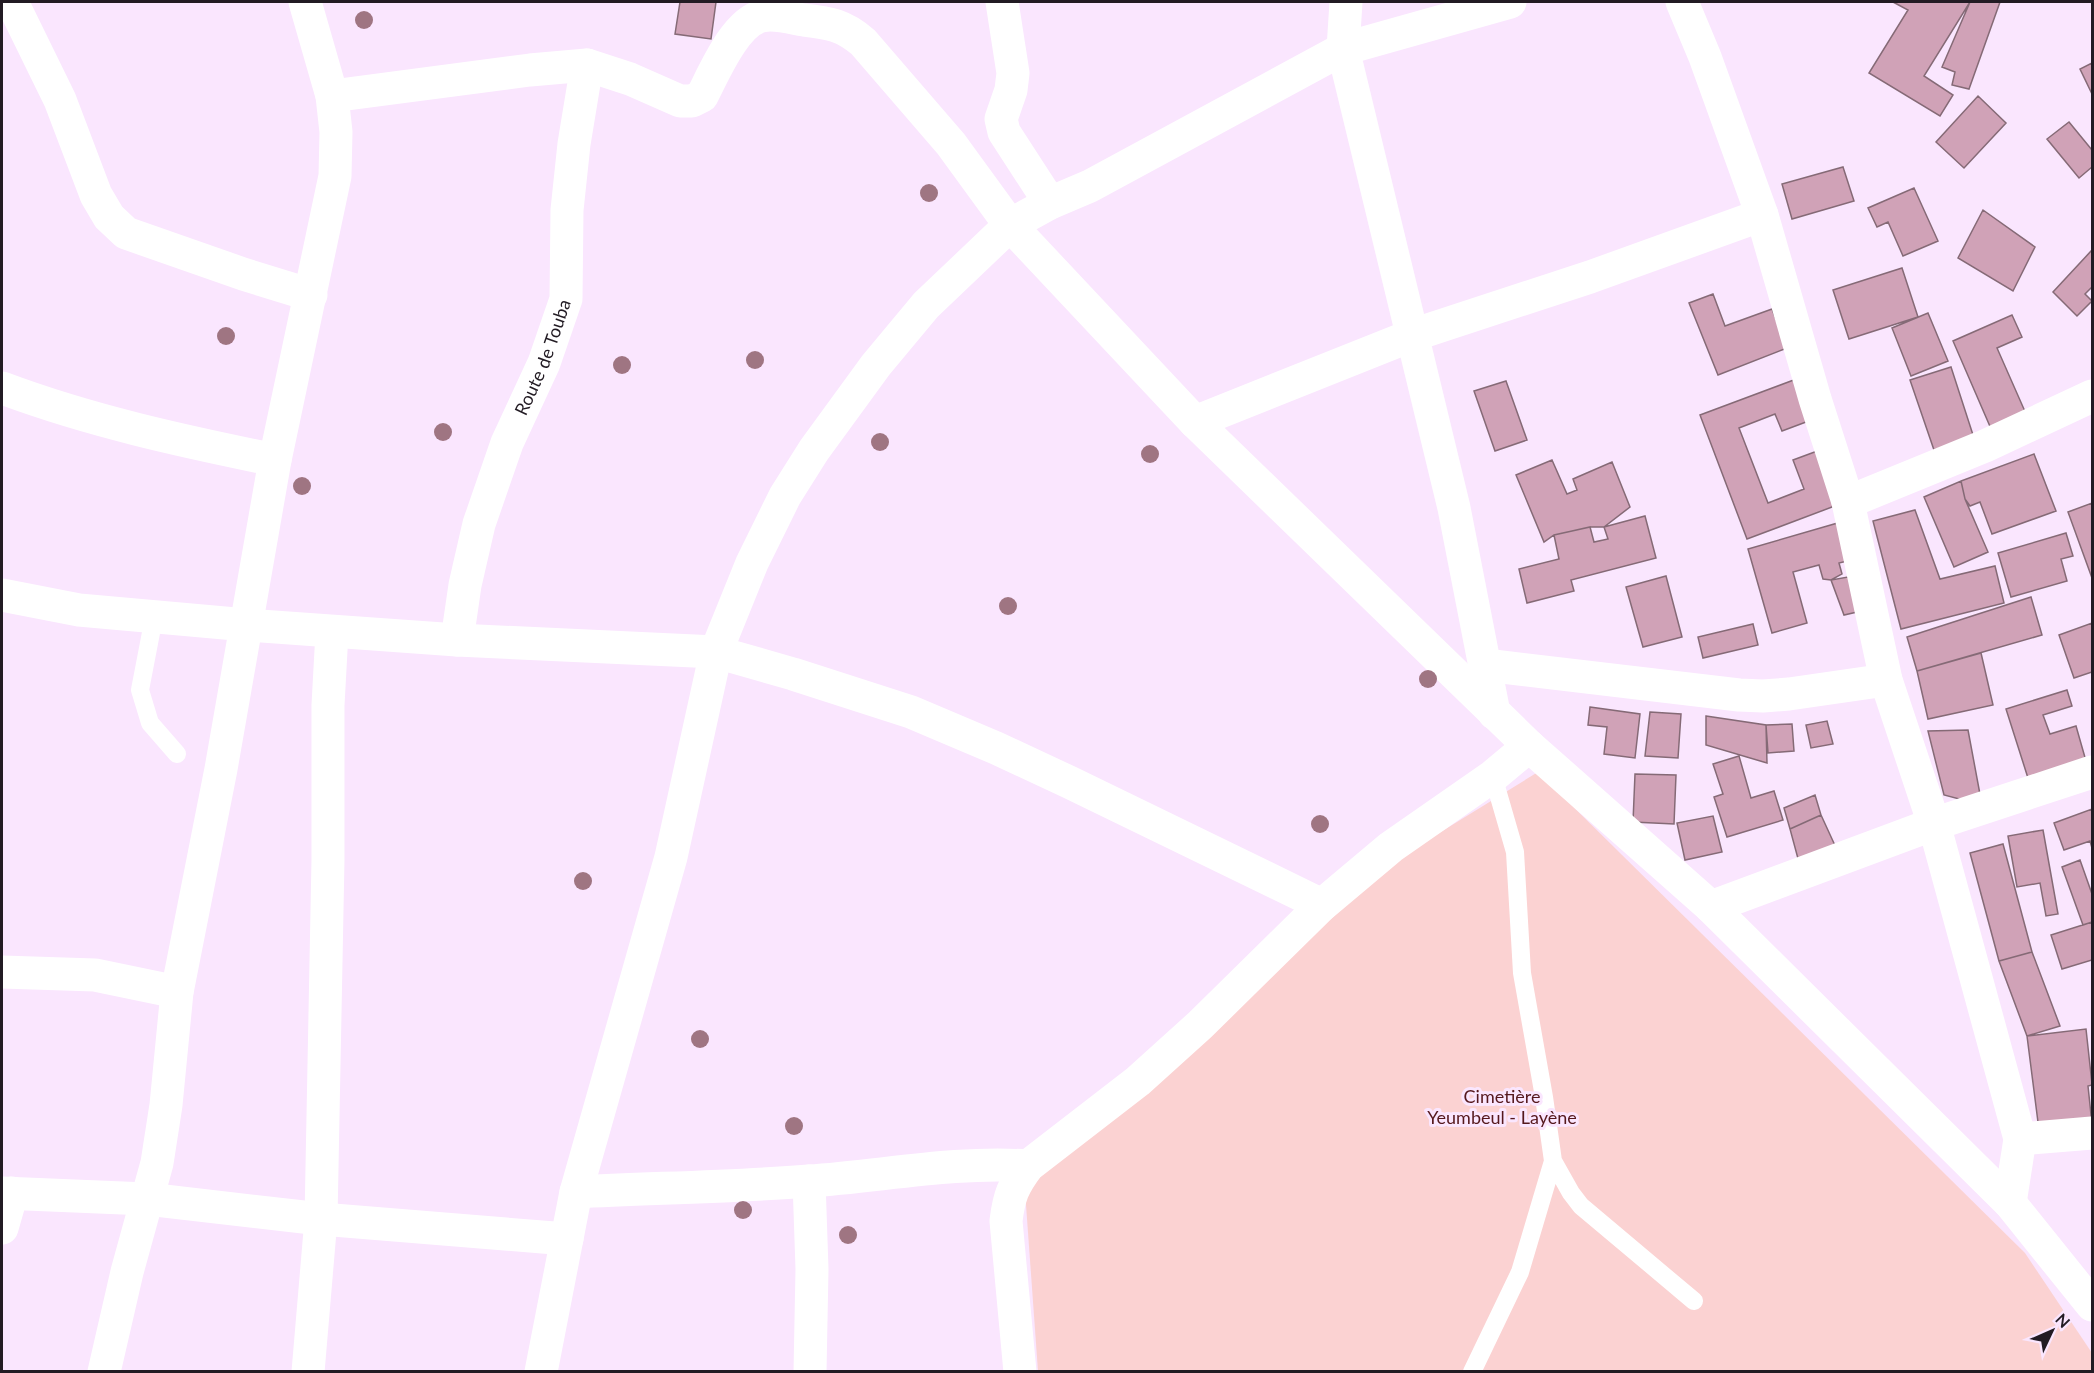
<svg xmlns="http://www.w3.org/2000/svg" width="2094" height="1373" font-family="Lato,sans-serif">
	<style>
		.green { fill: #fbd2d2 }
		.building { fill: #d0a2b7; stroke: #856a76; stroke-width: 1.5 }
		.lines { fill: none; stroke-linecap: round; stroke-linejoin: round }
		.service { stroke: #fff; stroke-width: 18 }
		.minor { stroke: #fff; stroke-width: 33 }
		.tree { fill: #9f7582 }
		.labels { text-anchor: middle; stroke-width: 6; stroke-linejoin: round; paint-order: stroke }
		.street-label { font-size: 18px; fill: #221b23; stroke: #fae6fe }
		.park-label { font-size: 18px; fill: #55181d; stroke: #fae6fe }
	</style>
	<rect width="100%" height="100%" fill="#fae6fe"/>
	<!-- green -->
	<path class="green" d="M1538,772l487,481 67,100v18h-1054l-14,-194 298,-272z"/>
	<!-- building -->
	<path class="building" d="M680,2h36l-5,37 -36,-5z
		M1893,2h77l-46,74 29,19 -13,21 -71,-43 39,-63z
		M1970,2h30l-31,87 -17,-4 3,-13 -13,-5z
		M2092,63v31l-12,-25z
		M1978,96l28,27 -42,45 -28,-26z
		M2069,122l23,28v17l-13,11 -32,-39z
		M1843,167l11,34 -62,18 -10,-35z
		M1914,188l24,53 -35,15 -15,-34 -11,5 -9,-19z
		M1983,210l52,37 -22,44 -55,-33z
		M2092,250v37l-7,7 7,7 -15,15 -24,-24z
		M1902,268l16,49 -69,22 -16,-49z
		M1713,294l12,32 47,-17 15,39 -69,27 -29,-72z
		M1928,313l20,48 -37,15 -19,-48z
		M2012,315l10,22 -25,11 30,68 -35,15 -39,-90z
		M1951,367l23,71 -40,12 -24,-70z
		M1799,378l15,41 -32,12 -7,-17 -36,14 29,75 36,-14 -11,-29 27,-10 20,54 -93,35 -47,-124z
		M1506,381l21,59 -32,11 -21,-60z
		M2034,454l22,57 -64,23 -12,-32 -10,4 -5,-7 -4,-18z
		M1552,460l15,34 10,-4 -4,-11 39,-17 18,45 -26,20h-14l-36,8 -10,7 -28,-67z
		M1961,481l4,18 23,53 -34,15 -30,-70z
		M2092,503v75l-24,-66z
		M1915,510l25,69 55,-13 9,37 -103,26 -28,-108z
		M1645,516l11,42 -85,22 3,11 -47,12 -8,-34 40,-10 -5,-24 36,-8 4,15 14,-3 -4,-12z
		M1848,520l11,38 -20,5 3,11 -11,6 -8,-1 -4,-14 -26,7 14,51 -35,10 -24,-84z
		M2066,533l7,23 -12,3 6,22 -56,16 -13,-44z
		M1859,575l7,35 -22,5 -13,-35z
		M1666,576l16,61 -39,10 -17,-60z
		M2031,597l11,38 -125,36 -10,-34z
		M2092,623v49l-18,6 -15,-43z
		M1753,624l5,21 -55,13 -5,-21z
		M1981,653l12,52 -65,14 -11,-48z
		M2067,690l5,16 -29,9 7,19 26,-8 10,35 -58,17 -22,-69z
		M1590,707l50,7 -5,44 -31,-4 3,-27 -19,-2z
		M1650,712l31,2 -3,44 -33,-2z
		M1706,716l60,9 1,38 -61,-18z
		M1827,721l6,23 -22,4 -5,-23z
		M1792,724l2,27 -26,2 -2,-28z
		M1968,730l14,75 -38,-10 -16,-64z
		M1739,756l12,42 23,-7 9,29 -56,17 -13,-40 9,-3 -10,-30z
		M1635,774l41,1 -2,49 -41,-2z
		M1815,795l6,20 -31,14 -6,-21z
		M2092,809v39l-2,-7 -26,9 -10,-27z
		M1821,815l17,37 -38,14 -10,-37z
		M1713,816l9,36 -37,8 -8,-37z
		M2043,830l15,84 -12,2 -6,-33 -23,4 -9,-51z
		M2003,844l29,108 -33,9 -29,-108z
		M2080,860l12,34v28l-9,3 -21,-58z
		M2092,922v38l-30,9 -11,-34z
		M2032,952l28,74 -33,10 -28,-75z
		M2086,1029l6,55v1l-4,1 4,38 -53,6 -12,-94z"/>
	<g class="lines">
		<!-- service -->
		<path class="service" d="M154,617l-14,73 10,33 27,31
			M1493,776l22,76 7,121 22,124 9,64 18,32 10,13 113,95
			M1472,1372l48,-100 33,-111"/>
		<!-- minor -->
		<g class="minor">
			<path d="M12,2l48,98 36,95 13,22 17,16 117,41 68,21"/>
			<path d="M1002,2l11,71 -2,17 -10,29 3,13 46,71"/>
			<path d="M1346,2l-3,47 111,459 40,205"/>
			<path d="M1682,2l23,55 57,158 53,184 33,103 38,178 48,144 86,315 -10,64"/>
			<path d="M332,96l198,-26 57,-5 43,14 50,22h12l10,-5c12,-23 33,-74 60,-80 12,-3 30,2 42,4 26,3 39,5 59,22l88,102 59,81 185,197 334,324 182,161 299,296 82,102"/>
			<path d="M2,388c88,33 180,53 273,72"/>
			<path d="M1195,422l218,-87 177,-58 172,-62"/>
			<path d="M1848,502l137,-56 107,-50"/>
			<path d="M2,595l77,15 168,15 210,15 259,12 77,22 118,38 85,36 73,34 253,123"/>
			<path id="s1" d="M457,640l8,-55 14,-61 28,-81 37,-80 22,-64 1,-89 7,-66 13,-79"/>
			<path d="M1485,665l254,30 24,1 26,-2 97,-14"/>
			<path d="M1711,907l223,-83 158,-52"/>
			<path d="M2,972l93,3 82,17"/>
			<path d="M2020,1139l72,-6"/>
			<path d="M809,1181l3,88 -2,103"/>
			<path d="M576,1192c78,-4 156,-5 233,-11 73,-5 146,-20 219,-15"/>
			<path d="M2,1193l145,6 174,20 246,20"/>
			<path d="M2,1228l10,-35"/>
			<path d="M104,1372l23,-100 30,-109 9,-58 11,-113 44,-223 54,-309 60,-284 1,-44 -4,-36 -27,-94"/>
			<path d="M308,1372l13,-153 7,-360v-154l4,-73"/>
			<path d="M541,1372l35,-180 95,-335 45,-205 36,-89 33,-67 29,-46 62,-85 50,-60 84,-80 40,-22 40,-17 253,-137 167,-47"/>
			<path d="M1020,1372l-14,-151c3,-25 7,-35 22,-55l110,-85 62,-56 122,-120 69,-58 102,-71 36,-30"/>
		</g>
	</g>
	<!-- trees -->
	<g class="tree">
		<circle cx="364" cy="20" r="9"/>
		<circle cx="929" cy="193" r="9"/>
		<circle cx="226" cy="336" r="9"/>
		<circle cx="755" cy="360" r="9"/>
		<circle cx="622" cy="365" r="9"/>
		<circle cx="443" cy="432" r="9"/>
		<circle cx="880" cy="442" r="9"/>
		<circle cx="1150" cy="454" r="9"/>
		<circle cx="302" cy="486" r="9"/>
		<circle cx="1008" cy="606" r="9"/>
		<circle cx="1428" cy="679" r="9"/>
		<circle cx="1320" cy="824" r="9"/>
		<circle cx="583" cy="881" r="9"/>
		<circle cx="700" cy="1039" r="9"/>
		<circle cx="794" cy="1126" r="9"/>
		<circle cx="743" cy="1210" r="9"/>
		<circle cx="848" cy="1235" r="9"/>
	</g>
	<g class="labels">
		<!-- street labels -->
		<g class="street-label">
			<text dy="6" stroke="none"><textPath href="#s1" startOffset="297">Route de Touba</textPath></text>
		</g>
		<!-- park labels -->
		<g class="park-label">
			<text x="1502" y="1103">Cimetière<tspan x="1502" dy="21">Yeumbeul - Layène</tspan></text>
		</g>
	</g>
	<!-- border -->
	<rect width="2094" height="1373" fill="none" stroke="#221b23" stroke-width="6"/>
	<!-- north arrow -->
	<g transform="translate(2052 1331) rotate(46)" stroke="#fae6fe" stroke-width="4.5" paint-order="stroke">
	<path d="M0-4.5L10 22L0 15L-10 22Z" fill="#221b23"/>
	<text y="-9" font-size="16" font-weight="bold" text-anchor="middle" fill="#221b23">N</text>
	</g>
</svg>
